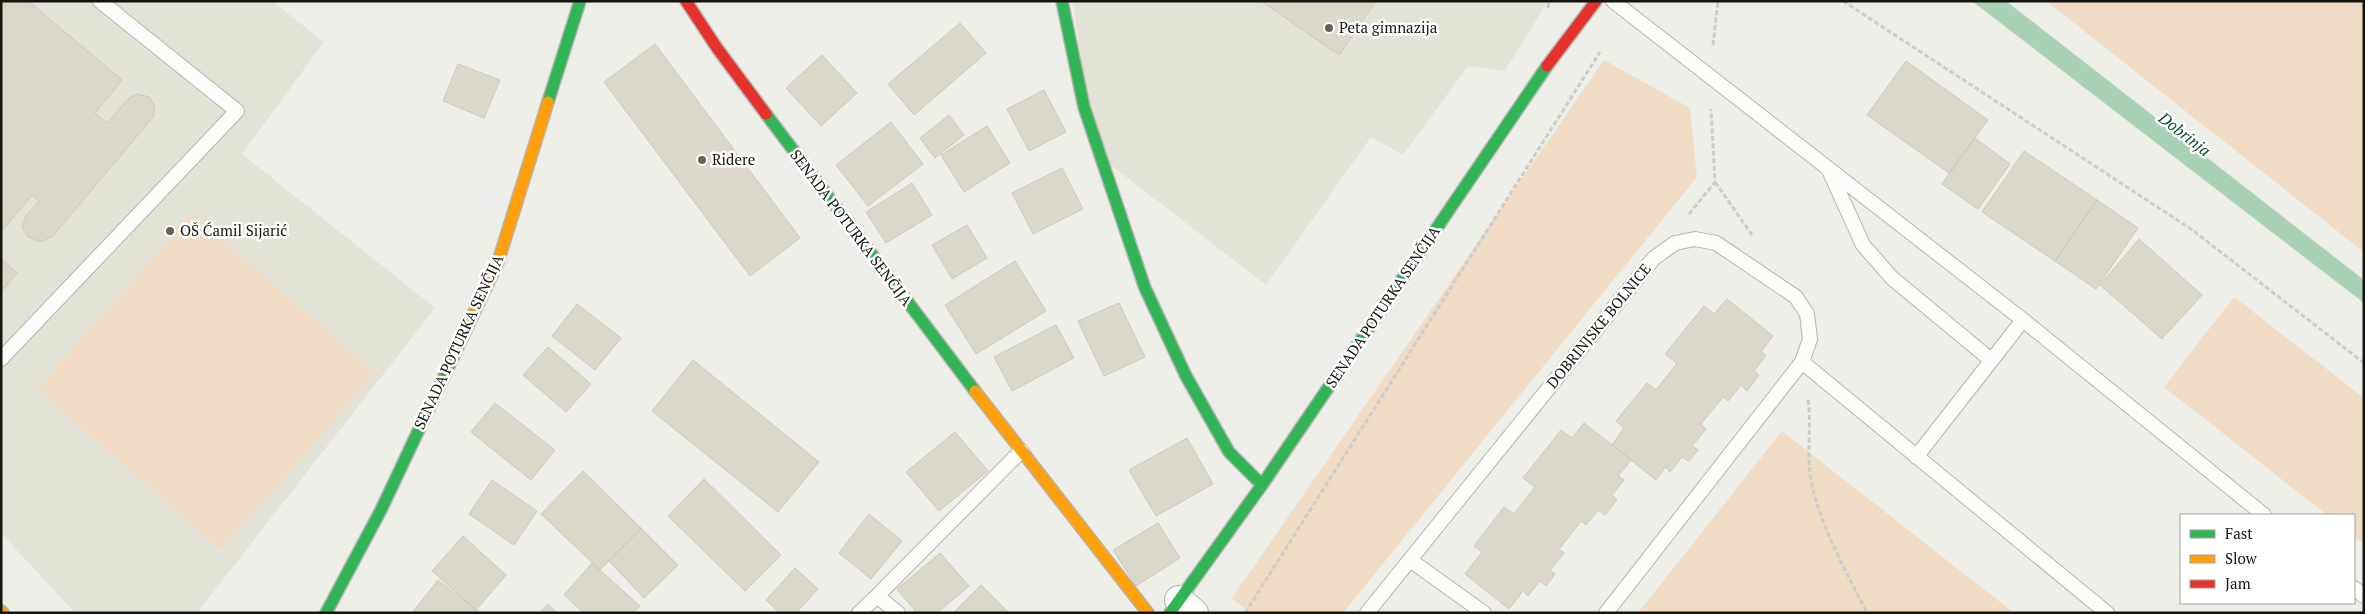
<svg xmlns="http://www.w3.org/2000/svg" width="2365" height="614" font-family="'PT Serif',serif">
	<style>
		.built { fill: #e2e3d6 }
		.green { fill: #f0dbc5 }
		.water { fill: #a8d1b5 }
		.building { fill: #dbd7c9; stroke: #c9c9c3 }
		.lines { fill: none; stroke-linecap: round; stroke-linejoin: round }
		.lane-casing { stroke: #b4b4af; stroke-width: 16 }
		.street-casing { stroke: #b4b4af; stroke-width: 30 }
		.fast-casing { stroke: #b4b4af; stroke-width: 14 }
		.slow-casing { stroke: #b4b4af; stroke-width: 14 }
		.jam-casing { stroke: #b4b4af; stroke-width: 14 }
		.path { stroke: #ccccc9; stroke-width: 3; stroke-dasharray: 5 2.5; stroke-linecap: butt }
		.lane { stroke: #fcfcfb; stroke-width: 14 }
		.street { stroke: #fcfcfb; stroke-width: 28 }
		.fast { stroke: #30b455; stroke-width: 11 }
		.slow { stroke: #ff9f0a; stroke-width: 11 }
		.jam { stroke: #e5322d; stroke-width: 11 }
		.poi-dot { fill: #61615b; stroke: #fff; stroke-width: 2 }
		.labels { text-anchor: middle; stroke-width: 5; stroke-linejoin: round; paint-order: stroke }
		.poi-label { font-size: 15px; fill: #151510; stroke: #fff; text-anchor: start }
		.street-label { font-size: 15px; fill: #151510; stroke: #fff }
		.water-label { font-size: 16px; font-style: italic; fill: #034f2c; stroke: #fff }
	</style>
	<rect width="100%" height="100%" fill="#edeee7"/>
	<!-- built -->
	<path class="built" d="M1,1h271l52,41 -82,112 193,154 -238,305h-122l-74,-80z
		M1073,1h475l-43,70 -37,-5 -65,89 -32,-18 -105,148 -172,-133z"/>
	<!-- green -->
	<path class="green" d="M2046,1h318v251z
		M1604,60l86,48 7,69 -354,436h-92l-19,-15z
		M192,213l184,160 -155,177 -184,-161z
		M2234,297l130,101v146l-10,-8v-21h-27l-163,-128z
		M1782,431l232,182h-376z"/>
	<!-- water -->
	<path class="water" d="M1972,1h34l358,279v23z"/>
	<!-- building -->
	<path class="building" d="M1,1h27l94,79 -27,33 12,10 22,-25 9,-4 11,3 6,10 -2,10 -101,120 -11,5 -13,-5 -6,-10 4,-11 13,-15 -7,-6 -31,37z
		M1261,1h115l-37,54z
		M960,23l26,30 -72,62 -26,-31z
		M655,44l145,194 -50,38 -146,-194z
		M822,55l35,38 -36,33 -35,-38z
		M1906,61l82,59 -39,53 -82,-58z
		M458,64l42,16 -16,38 -41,-17z
		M1044,90l22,42 -37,19 -22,-42z
		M949,115l15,20 -29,23 -15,-20z
		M891,122l32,42 -55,42 -32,-41z
		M987,126l23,37 -46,29 -23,-37z
		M1975,138l35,26 -32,45 -36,-25z
		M2024,151l73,49 -42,61 -73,-49z
		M1062,168l21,41 -50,25 -21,-41z
		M912,183l20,32 -46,28 -20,-31z
		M2097,200l41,28 -42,61 -41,-28z
		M967,225l20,33 -35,21 -20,-34z
		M2139,239l63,56 -40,44 -62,-54z
		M1,259l16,14 -16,19z
		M1015,261l31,50 -70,43 -31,-49z
		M1727,299l46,37 -12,16 5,3 -12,16 5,4 -12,16 -6,-6 -13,16 -5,-4 -22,27 5,5 -14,17 6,4 -9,11 -7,-4 -12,15 -5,-5 -9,13 -44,-35 12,-17 -8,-7 31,-38 9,7 21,-27 -12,-9 39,-48 10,8z
		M1119,303l26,54 -41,19 -26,-55z
		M577,304l44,34 -26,32 -43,-34z
		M1056,325l18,33 -62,33 -18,-34z
		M548,347l43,37 -25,28 -43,-37z
		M693,360l126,102 -41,50 -126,-101z
		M495,403l60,47 -24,30 -60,-48z
		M1584,423l47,37 -13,16 6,4 -12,15 5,5 -12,15 -7,-5 -12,15 -5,-4 -22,28 5,4 -14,17 5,4 -9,12 -6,-5 -12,15 -5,-5 -14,18 -44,-35 17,-22 -8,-6 30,-39 10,7 21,-27 -12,-9 38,-48 11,8z
		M955,432l33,39 -49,40 -33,-39z
		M1187,438l26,46 -57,32 -27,-46z
		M583,471l58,57 -41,42 -59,-56z
		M704,479l77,76 -36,36 -77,-75z
		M492,480l45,31 -23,34 -45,-31z
		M869,514l33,27 -31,38 -32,-26z
		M1158,523l22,35 -44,28 -23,-36z
		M641,528l37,37 -34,33 -35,-37z
		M463,536l43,39 -30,35 -44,-39z
		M940,553l29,33 -32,27h-20l-20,-24z
		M592,563l48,43 -7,7h-49l-20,-18z
		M795,568l23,21 -22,24h-16l-14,-13z
		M438,580l42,33h-68z
		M981,585l28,28h-56z
		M548,604l9,9h-17z"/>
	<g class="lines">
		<!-- lane casing -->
		<g class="lane-casing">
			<path id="lane" d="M1613,1l410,319
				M1829,170l34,75 29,33 99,82
				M1,359l236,-248 -137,-110
				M1802,362l305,251
				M1916,457l107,-137 241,195
				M1410,560l74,53
				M2354,588l10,8
				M859,613l18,-17
				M898,613l-21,-17 144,-145
				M1367,613l286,-354 22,-16 20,-4 21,4 80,54 11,17 3,25 -8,23 -196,251"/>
		</g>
		<!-- street casing -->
		<g class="street-casing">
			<path id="street" d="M1179,600l15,13"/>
		</g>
		<!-- fast casing -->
		<g class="fast-casing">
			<path id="fast" d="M1062,1l22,106 61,181 41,88 43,76 33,33
				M548,102l32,-101
				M766,114l209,277
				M326,613l55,-103 82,-174
				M1170,613l92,-128 285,-419"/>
		</g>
		<!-- slow casing -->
		<g class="slow-casing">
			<path id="slow" d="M463,336l35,-74 50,-160
				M975,391l173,222
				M1,611l2,2"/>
		</g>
		<!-- jam casing -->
		<g class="jam-casing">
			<path id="jam" d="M686,1l31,47 49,66
				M1547,66l49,-65"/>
		</g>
		<!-- path -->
		<path class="path" d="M1843,1l348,228 173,134
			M2362,1h2
			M1548,8l1,-7
			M1713,45l5,-44
			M1715,182l37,53
			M1689,214l26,-32 -4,-73
			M1808,400c4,27 -2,55 3,80 8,44 36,93 56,133
			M1245,613l355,-561"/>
		<!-- lane -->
		<use href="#lane" class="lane"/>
		<!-- street -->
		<use href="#street" class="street"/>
		<!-- fast -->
		<use href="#fast" class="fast"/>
		<!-- slow -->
		<use href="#slow" class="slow"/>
		<!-- jam -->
		<use href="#jam" class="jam"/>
	</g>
	<!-- markers -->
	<g class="poi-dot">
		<circle cx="1329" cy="28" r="5"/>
		<circle cx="702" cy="160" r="5"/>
		<circle cx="170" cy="231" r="5"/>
	</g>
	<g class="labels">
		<!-- poi labels -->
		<g class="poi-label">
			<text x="1339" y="33">Peta gimnazija</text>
			<text x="712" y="165">Ridere</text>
			<text x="180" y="236">OŠ Ćamil Sijarić</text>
		</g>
		<!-- street labels -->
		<g class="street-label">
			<text transform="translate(851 228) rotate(53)" y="5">SENADA POTURKA SENČIJA</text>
			<text transform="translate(1383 307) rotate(-56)" y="5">SENADA POTURKA SENČIJA</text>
			<text transform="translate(1599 326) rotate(-51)" y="5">DOBRINJSKE BOLNICE</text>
			<text transform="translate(459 342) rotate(-65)" y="5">SENADA POTURKA SENČIJA</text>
		</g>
		<!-- water labels -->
		<g class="water-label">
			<text transform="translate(2185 134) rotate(38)" y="6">Dobrinja</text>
		</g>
	</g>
	<!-- border -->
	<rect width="2365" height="614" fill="none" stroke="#151510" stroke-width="5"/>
	<!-- legend -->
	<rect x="2180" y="514" width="175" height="90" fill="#ffffff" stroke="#a1a19f"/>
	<rect x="2190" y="530" width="25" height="8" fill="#30b455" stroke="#a1a19f"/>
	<text x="2225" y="539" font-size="15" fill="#151510">Fast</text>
	<rect x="2190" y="555" width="25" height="8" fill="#ff9f0a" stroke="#a1a19f"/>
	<text x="2225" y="564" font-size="15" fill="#151510">Slow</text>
	<rect x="2190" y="580" width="25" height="8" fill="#e5322d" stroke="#a1a19f"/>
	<text x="2225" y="589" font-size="15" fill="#151510">Jam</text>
</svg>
